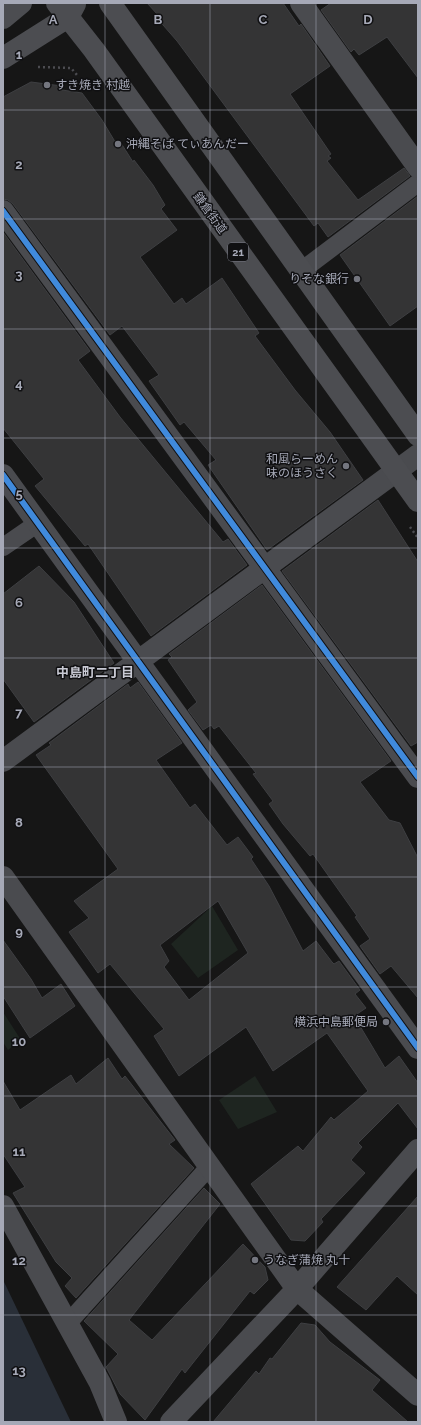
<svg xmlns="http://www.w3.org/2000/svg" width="421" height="1425" font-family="Raleway,'Noto Sans JP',sans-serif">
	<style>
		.green { fill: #1e2520 }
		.water { fill: #292f38 }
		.building { fill: #343435; stroke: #3e3f42; fill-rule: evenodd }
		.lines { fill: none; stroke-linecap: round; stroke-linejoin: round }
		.path { stroke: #4c4c51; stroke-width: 2.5; stroke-dasharray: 2 3; stroke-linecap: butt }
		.service { stroke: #4a4b4f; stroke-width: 18 }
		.minor { stroke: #4a4b4f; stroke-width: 22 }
		.primary { stroke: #4c4d51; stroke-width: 22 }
		.cycleway-casing { stroke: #101012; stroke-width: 8 }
		.cycleway { stroke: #408adc; stroke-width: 6 }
		.grid { fill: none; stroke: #a6a9b7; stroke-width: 1; stroke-opacity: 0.55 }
		.poi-dot { fill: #74767f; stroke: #101012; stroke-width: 1.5 }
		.labels { text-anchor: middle; stroke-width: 3; stroke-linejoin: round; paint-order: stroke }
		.shield { fill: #101012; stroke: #797b86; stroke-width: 1 }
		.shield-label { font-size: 11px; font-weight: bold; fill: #a6a9b7 }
		.poi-label { font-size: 12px; fill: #a6a9b7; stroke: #101012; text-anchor: start }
		.street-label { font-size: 12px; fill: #a6a9b7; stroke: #101012 }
		.neighbourhood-label { font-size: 13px; font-weight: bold; fill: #c8c9d3; stroke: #101012 }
		.grid-label { font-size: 13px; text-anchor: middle; font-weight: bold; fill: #a6a9b7; stroke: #101012; stroke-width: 3; stroke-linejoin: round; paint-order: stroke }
	</style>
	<rect width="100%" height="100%" fill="#161616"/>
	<!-- green -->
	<path class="green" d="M212,906l26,44 -40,28 -27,-34z
		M3,1012l18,28 -13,10 -5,-8z
		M255,1076l22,36 -39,17 -19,-29z"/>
	<!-- water -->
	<path class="water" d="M3,1280l3,6 65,136h-68z"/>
	<!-- building -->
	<path class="building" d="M147,3h136l16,23 2,-2 29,42 -40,28 41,60 -3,2 3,2 -4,3 31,39 46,-32 6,8 -82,61 -10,-14 -4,3 -137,-185 -21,-24 2,-2z
		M331,3h87v75l-31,-41 -28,18 -5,-6 -3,3 -30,-42z
		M31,82l31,4v4l20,3 20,27 15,25 4,-2 12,19 1,-2 19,25 12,20 -4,4 16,21 -37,27 34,47 8,-6 4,6 36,-26 37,55 -4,3 40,54 35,42 33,48 -96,70 -59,-85 8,-5 -32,-38 -4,3 -31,-44 10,-6 -37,-49 -12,9 -97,-131 -5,-4 -5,-1v-102z
		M418,196v110l-28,20 -50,-71z
		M3,232l87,119 -12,9 42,57 103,125 5,-3 19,26 -96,71 -63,-92 -3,2 -50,-60 9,-7 -41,-51z
		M378,500l40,62v180l-7,4 -129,-175z
		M39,566l35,36 40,61 -80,59 -31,-43v-85z
		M262,585l129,176 -31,21 29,38 11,3 18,35v140l-27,-32 -11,8 -20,-28 10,-7 -15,-22 2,-1 -44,-62 -3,2 -27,-32 -14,-20 4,-3 -20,-27 3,-1 -37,-47 -5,3 -3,-4 -8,5 -15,-20 9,-8 -29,-42 4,-3 -3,-3z
		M138,682l44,61 -26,17 34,48 5,-4 32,41 11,-8 15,20 -2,2 18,27 34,65 13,-10 16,21 2,2 5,-3 21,29 -5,4 11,14 -12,8 31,52 14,-12 19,27v46l-20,-26 -40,40 4,4 -11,13 14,13 -44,46 2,3 -18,19 -14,-1 -40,-56 47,-38 5,5 28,-34 3,3 34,-29 -41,-58 -54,38 -27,-44 -67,49 -25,-40 10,-7 -54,-65 -12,9 -29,-41 20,-14 -15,-17 44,-32 -82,-114 15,-10 -2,-2 79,-59 2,4zM218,901l30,52 -59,47 -25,-33 5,-6 -9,-16z
		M3,940l28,39 11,19 19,-14 14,22 -45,32 -27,-42z
		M108,1058l14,21 3,-3 50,64 -6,4 25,24 -118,130 -11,-12 7,-8 -16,-16 -43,-69 12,-6 -22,-33v-73l17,29 51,-35 5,9z
		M204,1188l16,16 -91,116 23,20 91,-96 22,23 3,13 -14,14 -4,-3 -65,82 -3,-4 -37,51 -25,-26 -14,-27 12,-13 -34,-33z
		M418,1196v99l-21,-19 -31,34 -29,-23z
		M301,1323l14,2 15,17 50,38 -8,10 36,32h-195l43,-51 3,3 11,-16 2,1z"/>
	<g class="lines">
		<!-- path -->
		<path class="path" d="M38,67l33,1 6,7
			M410,527l8,11"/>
		<!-- service -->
		<path class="service" d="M301,271l117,-88
			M3,547l35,-24
			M68,1323l141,-156"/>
		<!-- minor -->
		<path class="minor" d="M301,3l117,164
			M3,211l415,566
			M3,475l415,573
			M3,761l415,-306
			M3,877l294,412 121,106
			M3,1206l97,177 16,39
			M171,1422l126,-133 121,-139"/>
		<!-- primary -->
		<path class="primary" d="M57,3l37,47 324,451
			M110,3l308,432
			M3,18l18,-15
			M3,58l65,-41 7,-13"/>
		<!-- cycleway casing -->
		<g class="cycleway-casing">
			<path id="cycleway" d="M3,211l415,566
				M3,475l415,573"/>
		</g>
		<!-- cycleway -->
		<use href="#cycleway" class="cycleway"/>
	</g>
	<!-- grid -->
	<path class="grid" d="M105,3v1419M210,3v1419M316,3v1419M3,110h415M3,219h415M3,329h415M3,438h415M3,548h415M3,658h415M3,767h415M3,877h415M3,987h415M3,1096h415M3,1206h415M3,1315h415"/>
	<!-- markers -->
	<g class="poi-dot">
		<circle cx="47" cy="85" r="4"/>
		<circle cx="118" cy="144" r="4"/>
		<circle cx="357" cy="279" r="4"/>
		<circle cx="346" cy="466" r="4"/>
		<circle cx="386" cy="1022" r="4"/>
		<circle cx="255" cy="1260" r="4"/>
	</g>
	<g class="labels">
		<!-- shield labels -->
		<rect class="shield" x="228" y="243" width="20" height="18" rx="3"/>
		<g class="shield-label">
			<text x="238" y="256">21</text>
		</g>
		<!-- poi labels -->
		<g class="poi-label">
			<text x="55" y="89">すき焼き 村越</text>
			<text x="126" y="148">沖縄そば てぃあんだー</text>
			<text x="349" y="283" text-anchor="end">りそな銀行</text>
			<text x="338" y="463" text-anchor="end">和風らーめん<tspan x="338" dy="14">味のほうさく</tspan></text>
			<text x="378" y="1026" text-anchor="end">横浜中島郵便局</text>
			<text x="263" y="1264">うなぎ蒲焼 丸十</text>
		</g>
		<!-- street labels -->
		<g class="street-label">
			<text transform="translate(210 213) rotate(54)" y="4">鎌倉街道</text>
		</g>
		<!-- neighbourhood labels -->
		<g class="neighbourhood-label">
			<text x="95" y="677">中島町二丁目</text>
		</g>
	</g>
	<g class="grid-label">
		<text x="53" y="24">A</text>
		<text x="158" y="24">B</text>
		<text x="263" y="24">C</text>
		<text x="368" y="24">D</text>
		<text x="19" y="59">1</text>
		<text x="19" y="169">2</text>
		<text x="19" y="279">3</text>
		<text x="19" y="388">4</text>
		<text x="19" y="498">5</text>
		<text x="19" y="607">6</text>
		<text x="19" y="717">7</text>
		<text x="19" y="827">8</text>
		<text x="19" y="936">9</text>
		<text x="19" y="1046">10</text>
		<text x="19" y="1156">11</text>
		<text x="19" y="1265">12</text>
		<text x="19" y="1375">13</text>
	</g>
	<!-- border -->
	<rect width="421" height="1425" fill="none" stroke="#a6a9b7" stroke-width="8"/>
</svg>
